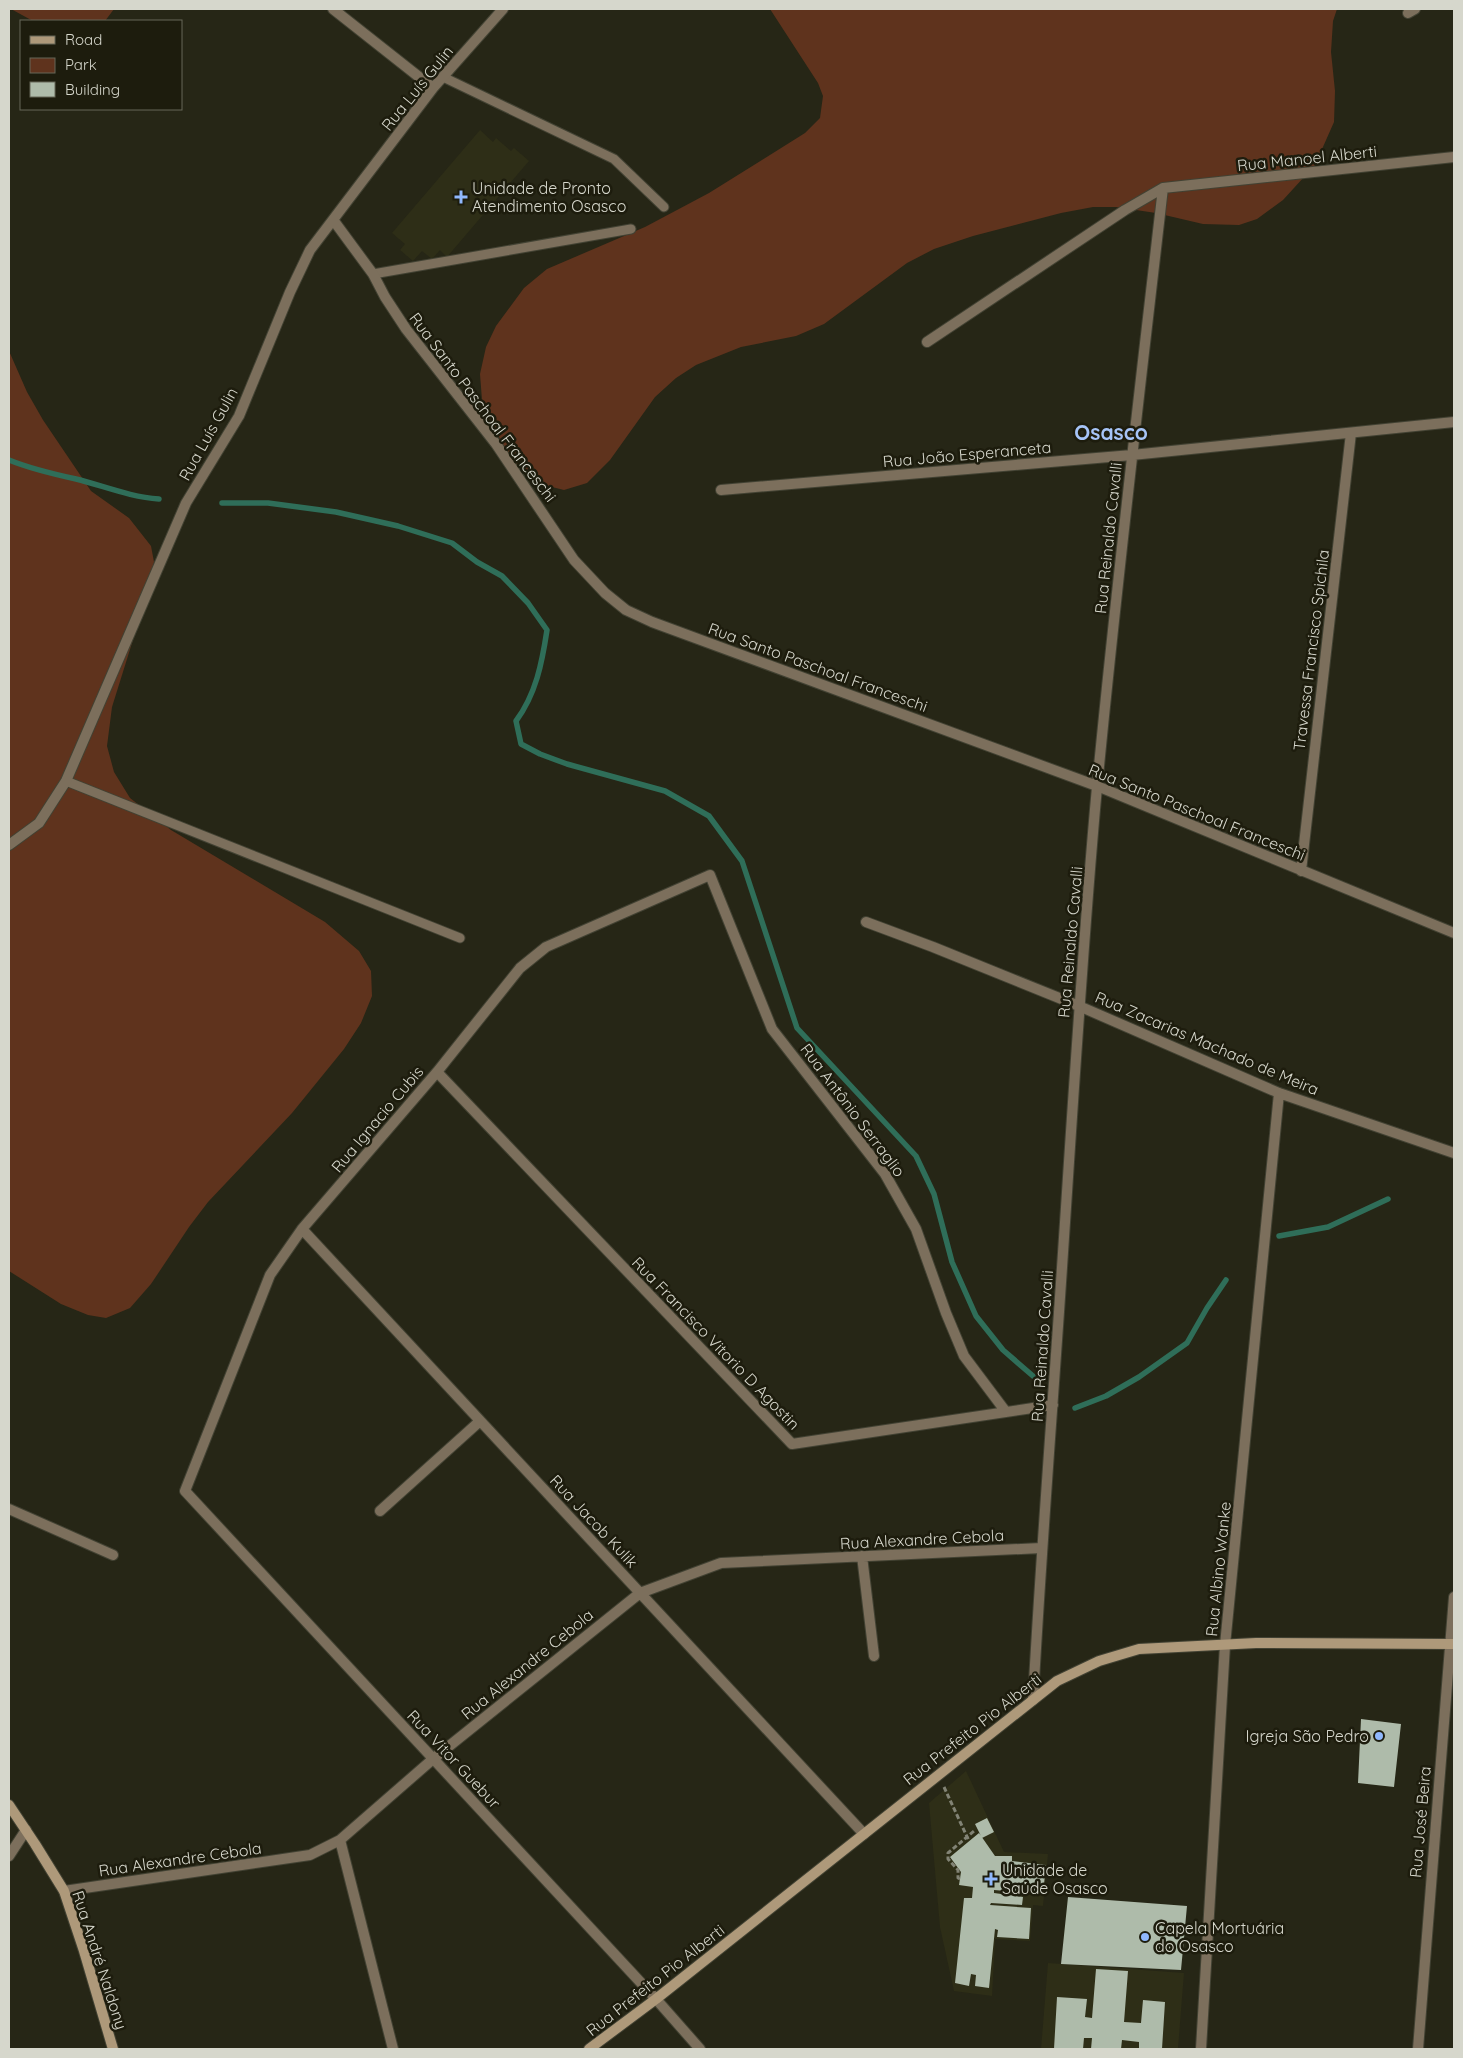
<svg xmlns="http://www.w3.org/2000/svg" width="1463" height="2058" font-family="Quicksand,sans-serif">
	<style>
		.built { fill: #2e2e17 }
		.green { fill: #5f331d }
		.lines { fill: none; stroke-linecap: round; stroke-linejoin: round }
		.stream { stroke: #2f6e59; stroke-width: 5.5 }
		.building { fill: #aebbaa }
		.lane-casing { stroke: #424233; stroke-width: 11 }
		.street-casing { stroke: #424233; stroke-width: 12 }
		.secondary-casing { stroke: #424233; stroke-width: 12 }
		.path { stroke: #828375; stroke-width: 3; stroke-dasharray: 5 2.5; stroke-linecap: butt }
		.lane { stroke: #7c6f5c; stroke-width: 9 }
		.street { stroke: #7c6f5c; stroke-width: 10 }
		.secondary { stroke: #ae997a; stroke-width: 10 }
		.poi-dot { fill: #90b8fd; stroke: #1d1c0d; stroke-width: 2 }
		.labels { text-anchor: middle; stroke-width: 5; stroke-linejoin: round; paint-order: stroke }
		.street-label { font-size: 16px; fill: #d6d7cc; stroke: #1d1c0d }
		.poi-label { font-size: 16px; fill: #d6d7cc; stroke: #1d1c0d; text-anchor: start }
		.district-label { font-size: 21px; font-weight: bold; fill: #a6c4f7; stroke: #1d1c0d }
	</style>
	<rect width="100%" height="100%" fill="#262616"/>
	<!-- built -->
	<path class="built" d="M480,130l13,12 3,-4 15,13 3,-3 15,13 -82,96 -7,-7 -8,9 -10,-8 -9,10 -13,-11 5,-6 -13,-11z
		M966,1771l38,81 44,2 -5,52 -10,-1 -3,36 -35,-2 -3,57 -38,-5 -14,-64 -11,-124z
		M1048,1963l136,10 -6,76h-137z"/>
	<!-- green -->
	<path class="green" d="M11,9h103l-9,12h-72z
		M770,9h567l-4,12 -2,31 4,39 -1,31 -19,43 -32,35 -26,19 -18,6 -36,-1 -47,-11 -40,-6h-23l-32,6 -88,23 -39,13 -27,14 -83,61 -28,12 -55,11 -45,18 -20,13 -21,19 -45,63 -23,23 -23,7 -20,-5 -24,-17 -15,-18 -23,-50 -2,-26 6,-27 10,-21 28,-38 23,-19 98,-42 64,-34 96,-60 15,-15 3,-22 -5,-13z
		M9,351l18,41 16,28 48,71 38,27 22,28 3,16 -7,33 -35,112 -5,39 7,26 16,26 41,32 154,92 34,29 12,20 1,25 -11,27 -17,26 -52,64 -84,89 -19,25 -38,57 -21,24 -24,10 -18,-3 -27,-11 -52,-33z"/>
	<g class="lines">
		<!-- stream -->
		<path class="stream" d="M9,460c22,9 44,14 67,19 28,7 54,18 83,20
			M222,503h46l68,9 62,14 54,17 25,19 25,14 26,27 19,27c-5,33 -11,64 -31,91l5,23 19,10 27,10 98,27 44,25 33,45 55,167 119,128 18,38 18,68 24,54 27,34 30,26
			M1279,1236l49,-9 60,-28
			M1075,1408l31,-12 33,-19 48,-34 20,-35 19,-28"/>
	</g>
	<!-- building -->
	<path class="building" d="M1361,1719l40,5 -7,63 -36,-4z
		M987,1818l7,14 -12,6 -7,-14z
		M979,1833l16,23h17v5l34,4 -3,29 -49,-4v3l29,4 -1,8 -31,-2 -1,2 41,3 -2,31 -32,-2 1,-7 -3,-1 -6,59 -14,-2 1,-11 -5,-1 -2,12 -14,-3 9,-85h8l1,-11 -14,-2 2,-13 -11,-15z
		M1068,1897l119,9 -6,64 -120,-6z
		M1096,1969l32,2 -4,51 17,1 2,-23 22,2 -3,47h-23v-7l-17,-2 -1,9h-30l1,-11h-8l-1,11h-29l3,-52 30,2 -2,18 7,1z"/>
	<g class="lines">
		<!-- lane casing -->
		<g class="lane-casing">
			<path id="lane" d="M443,77l171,82 50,48
				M373,274l258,-45
				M66,781l394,157"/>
		</g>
		<!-- street casing -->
		<g class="street-casing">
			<path id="street" d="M333,9l100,79
				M1408,13l7,-4
				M334,221l39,53 12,23 21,32 90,115 78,116 31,33 21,17 26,12 445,164 357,147
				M927,342l198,-132 38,-22 291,-31
				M721,490l411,-35 322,-33
				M9,845l30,-22 27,-42 120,-278 53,-87 51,-124 20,-42 123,-162 70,-79
				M1301,871l50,-438
				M866,922l67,25 146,59 200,87 175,60
				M437,1072l355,372 261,-39
				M302,1229l562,605
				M9,1509l104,46
				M380,1511l100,-90
				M862,1556l12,100
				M1033,1700c7,-130 17,-259 26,-388 12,-175 22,-350 38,-525 19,-200 43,-399 66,-599
				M340,1840l53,209
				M9,1856l17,-26
				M64,1891l246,-36 30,-15 93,-81 207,-166 81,-30 320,-15
				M700,2049l-44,-50 -471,-508 85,-216 32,-46 135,-157 83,-104 26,-21 164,-72 62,154 113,145 31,55 30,84 18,43 42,56
				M1201,2049l24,-404 54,-552
				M1418,2049l36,-452"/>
		</g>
		<!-- secondary casing -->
		<g class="secondary-casing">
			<path id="secondary" d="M9,1805l26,39 29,47 20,60 29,98
				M589,2049l67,-50 401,-318 42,-20 40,-12 117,-6 198,1"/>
		</g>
		<!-- path -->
		<path class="path" d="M944,1787l25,54
			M960,1879l-2,-1v-8l-10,-11v-6l26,-22"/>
		<!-- lane -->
		<use href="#lane" class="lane"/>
		<!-- street -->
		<use href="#street" class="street"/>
		<!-- secondary -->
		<use href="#secondary" class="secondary"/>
	</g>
	<!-- markers -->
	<g class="poi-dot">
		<path d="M458.5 189.5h5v5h5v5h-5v5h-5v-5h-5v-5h5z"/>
		<circle cx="1379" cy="1736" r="5"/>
		<path d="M988.5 1871.5h5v5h5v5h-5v5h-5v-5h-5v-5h5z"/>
		<circle cx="1145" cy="1937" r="5"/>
	</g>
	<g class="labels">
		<!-- street labels -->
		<g class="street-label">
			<text transform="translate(417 88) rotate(-51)" y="6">Rua Luís Gulin</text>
			<text transform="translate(1307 158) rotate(-6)" y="6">Rua Manoel Alberti</text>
			<text transform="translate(483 407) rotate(53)" y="6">Rua Santo Paschoal Franceschi</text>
			<text transform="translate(208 434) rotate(-61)" y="6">Rua Luís Gulin</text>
			<text transform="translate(967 454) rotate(-5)" y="6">Rua João Esperanceta</text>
			<text transform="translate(1108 538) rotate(-84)" y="6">Rua Reinaldo Cavalli</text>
			<text transform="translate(1311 650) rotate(-83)" y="6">Travessa Francisco Spichila</text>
			<text transform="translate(818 667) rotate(20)" y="6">Rua Santo Paschoal Franceschi</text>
			<text transform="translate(1197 812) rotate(22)" y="6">Rua Santo Paschoal Franceschi</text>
			<text transform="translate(1070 942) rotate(-85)" y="6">Rua Reinaldo Cavalli</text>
			<text transform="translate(1207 1043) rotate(23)" y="6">Rua Zacarias Machado de Meira</text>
			<text transform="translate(853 1110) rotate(53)" y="6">Rua Antônio Serraglio</text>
			<text transform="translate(377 1119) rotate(-50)" y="6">Rua Ignacio Cubis</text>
			<text transform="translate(716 1343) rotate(46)" y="6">Rua Francisco Vitorio D Agostin</text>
			<text transform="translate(1042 1346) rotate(-86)" y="6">Rua Reinaldo Cavalli</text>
			<text transform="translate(594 1521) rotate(47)" y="6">Rua Jacob Kulik</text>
			<text transform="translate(922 1539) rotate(-3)" y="6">Rua Alexandre Cebola</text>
			<text transform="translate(1218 1569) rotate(-84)" y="6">Rua Albino Wanke</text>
			<text transform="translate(527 1664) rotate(-39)" y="6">Rua Alexandre Cebola</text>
			<text transform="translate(972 1729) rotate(-38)" y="6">Rua Prefeito Pio Alberti</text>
			<text transform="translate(454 1759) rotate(47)" y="6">Rua Vitor Guebur</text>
			<text transform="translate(1420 1822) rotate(-85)" y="6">Rua José Beira</text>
			<text transform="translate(180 1859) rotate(-8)" y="6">Rua Alexandre Cebola</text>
			<text transform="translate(100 1960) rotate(72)" y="6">Rua André Naldony</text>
			<text transform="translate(655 1980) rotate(-38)" y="6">Rua Prefeito Pio Alberti</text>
		</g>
		<!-- poi labels -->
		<g class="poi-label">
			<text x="472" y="194">Unidade de Pronto<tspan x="472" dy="18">Atendimento Osasco</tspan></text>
			<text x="1369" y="1742" text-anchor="end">Igreja São Pedro</text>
			<text x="1002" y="1876">Unidade de<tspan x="1002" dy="18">Saúde Osasco</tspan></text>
			<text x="1155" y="1934">Capela Mortuária<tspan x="1155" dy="18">do Osasco</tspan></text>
		</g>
		<!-- district labels -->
		<g class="district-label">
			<text x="1111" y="440">Osasco</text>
		</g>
	</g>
	<!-- border -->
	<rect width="1463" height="2058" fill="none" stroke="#d6d7cc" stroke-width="20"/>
	<!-- legend -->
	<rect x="20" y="20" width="162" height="90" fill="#1d1c0d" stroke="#676759"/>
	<rect x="30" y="36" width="25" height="8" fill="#ae997a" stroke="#676759"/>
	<text x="65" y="45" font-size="15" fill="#d6d7cc">Road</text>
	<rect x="30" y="58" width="25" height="15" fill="#5f331d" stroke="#676759"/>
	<text x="65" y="70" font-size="15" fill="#d6d7cc">Park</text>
	<rect x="30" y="82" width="25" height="15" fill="#aebbaa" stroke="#676759"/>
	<text x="65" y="95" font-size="15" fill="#d6d7cc">Building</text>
</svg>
